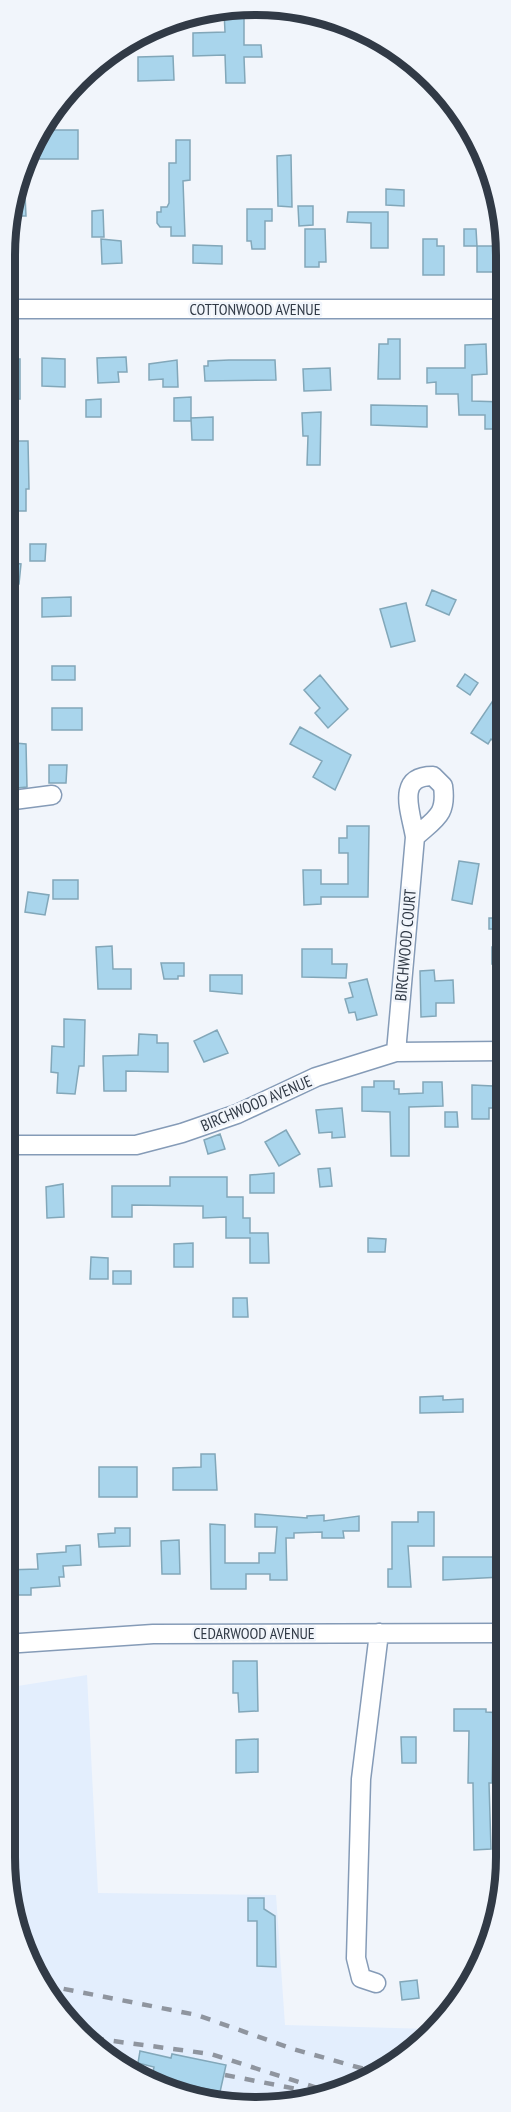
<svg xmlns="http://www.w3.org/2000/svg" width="511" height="2112" font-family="'PT Sans Narrow',sans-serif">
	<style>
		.built { fill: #e3eefd }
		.building { fill: #a9d5ec; stroke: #82a7b9; stroke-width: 1.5 }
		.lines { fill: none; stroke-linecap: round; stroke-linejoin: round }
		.minor-casing { stroke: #859bb7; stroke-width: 21 }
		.minor { stroke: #fff; stroke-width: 18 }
		.rail { stroke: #8f959f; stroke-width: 4.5; stroke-dasharray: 10 10; stroke-linecap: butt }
		.labels { text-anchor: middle; stroke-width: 5; stroke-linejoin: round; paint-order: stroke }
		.street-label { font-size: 16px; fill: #313a46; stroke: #f1f5fb }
		.rim { fill: none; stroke: #313a46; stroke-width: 8 }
	</style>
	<rect width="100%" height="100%" fill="#f1f5fb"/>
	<!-- built -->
	<path class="built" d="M87,1675l11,218 178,2 9,130 147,4 -23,26 -88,44 -82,8 -95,-26 -77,-59 -44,-70 -18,-95v-169z"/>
	<!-- building -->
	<path class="building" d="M244,10v35h17l1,12h-18l1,26h-19l-1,-28 -32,1v-23l32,-1 -1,-21z
		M173,56l1,24 -36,1v-24z
		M38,130h40v29h-46l1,-12z
		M176,140h14v40l-7,1 2,55h-14v-9h-11l-3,-4v-11h4v-5h6l2,-4v-40h7z
		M291,155l1,52 -14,-1 -1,-50z
		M24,172l2,44h-17l4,-12z
		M386,189l18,1v16l-18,-1z
		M298,206h15v19l-14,1z
		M247,209h25v12h-7v28h-13l-1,-8h-4z
		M103,210l1,27h-12v-26z
		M348,212h40v36h-17v-25l-24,-1z
		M305,229h20l1,33h-7v5h-14z
		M464,229h12l1,17h-13z
		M101,239l20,2 1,22 -20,1z
		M423,239h14v7h7v29h-21z
		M193,245l29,1v18l-29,-1z
		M477,246h19v26h-19z
		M388,339h12v40h-22l1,-35h9z
		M486,344l1,30 -15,1v26l32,1 -1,27h-18v-14h-26l-1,-21h-22v-12l-9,1v-15h38v-23z
		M126,357l1,15h-9l1,10 -21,1 -1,-25z
		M42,358l23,1v28l-23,-1z
		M7,359h13v40h-14z
		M177,360l1,27h-15v-8l-14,1v-16z
		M229,360h46l1,20 -71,1 -1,-15h4v-5z
		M330,368l1,22 -27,1 -1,-22z
		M191,397v24h-17v-23z
		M101,399v18h-15v-17z
		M371,405l56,1v21l-56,-2z
		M321,412l-1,53h-13l1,-29h-5l-1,-23z
		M213,417v23h-21l-1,-22z
		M14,441h14l1,48h-3v22h-16v-21h5z
		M30,544h16l-1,17h-15z
		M6,562l15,2 -2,20 -13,-1z
		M432,590l24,10 -7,15 -23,-10z
		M71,597v19l-29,1v-19z
		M406,603l9,38 -24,6 -11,-38z
		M52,666h23v14h-23z
		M465,674l13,9 -8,12 -13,-9z
		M320,675l28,34 -20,19 -13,-15 5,-5 -16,-18z
		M494,699l10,7v20l-10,15 -3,-2 -3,5 -17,-11z
		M52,708h30v22h-30z
		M300,727l51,28 -16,35 -22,-13 9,-16 -32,-17z
		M15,743l11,1 1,43 -20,2v-23h7z
		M49,765h18l-1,18h-17z
		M347,826h22l-1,71h-47v7l-17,1 -1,-35h18v14h27v-31h-9v-15h8z
		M459,861l20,3 -7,40 -20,-4z
		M53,880h25v19h-25z
		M28,892l21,3 -4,20 -20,-3z
		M489,918h12v11h-12z
		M112,946l1,23h18v20h-33l-2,-42z
		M492,947h12v18l-12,-1z
		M302,949h30v15h15l-1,14 -44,-1z
		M161,963h23v13h-6v3h-14z
		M434,970l1,11 18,-1 1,23h-18v13l-15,1 -1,-46z
		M210,975h32v19l-32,-3z
		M367,979l10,36 -20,5 -2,-8 -6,1 -4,-14 8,-2 -4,-14z
		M64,1019l21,1 -1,46h-5l-4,28 -18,-1 1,-20 -7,-1 1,-26 12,1z
		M217,1030l11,23 -24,9 -10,-21z
		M139,1034l18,1v8h11v29l-42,-1v20h-22l-1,-35 35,-1z
		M374,1081h20v8h5v5l24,-1v-11h19l1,24 -34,1v49h-18l-1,-44 -28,-1v-24h12z
		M472,1085l21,1v22h-4v11h-17z
		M342,1108l3,29 -13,1v-6l-13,1 -3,-23z
		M445,1112h12l1,15h-13z
		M286,1130l14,24 -21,12 -14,-24z
		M220,1134l5,15 -17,5 -4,-14z
		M330,1168l2,18 -12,1 -2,-18z
		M274,1173v20h-24v-18z
		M170,1177h57v20h16v21h7v15h18l1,30h-19v-25h-24v-21l-23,1v-12l-71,-1v12h-20v-31h58z
		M63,1184l1,33 -17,1 -1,-31z
		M368,1238l18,1 -1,13h-17z
		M193,1243v24h-19v-23z
		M91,1257l17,1v21h-18z
		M113,1271h18v13h-18z
		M233,1298h14l1,19h-15z
		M443,1396v4l20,-1v13l-43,1v-16z
		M201,1454h14l2,36h-44v-22l28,-1z
		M99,1467h38v30h-38z
		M418,1512h16v34h-26l3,41h-23v-18h4v-47h26z
		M255,1514l52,4v-2l17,-1v6l35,-5v15h-16l1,7h-22v-6l-28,1v5h-8l1,42h-17v-6h-24v15h-35l-1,-65 15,1v38h34v-10h16l2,-26h-22z
		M115,1528h15v18l-31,1 -1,-13 17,-1z
		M179,1540l1,34h-18l-1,-33z
		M80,1545l1,20 -18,1 1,11h-5l1,9 -29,2v7h-14v-6l-12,1v-20l33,-1 -1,-15 29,-2v-6z
		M443,1557h59v20l-59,3z
		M233,1661h24l1,50 -19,1 -1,-19h-5z
		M454,1709h32v3l18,1v20h-11l-1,50h-3l2,66 -17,1 -1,-67h-5l1,-52h-15z
		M401,1737h15v26h-14z
		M258,1739v33l-22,1v-33z
		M248,1898h16v11l11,7 1,51 -19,-1v-45h-9z
		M417,1980l2,18 -17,2 -2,-18z
		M140,2051l31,7 1,-4 54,11 -6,27 -68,-15 2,-10 -16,-4z"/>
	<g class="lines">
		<!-- minor casing -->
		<g class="minor-casing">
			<path id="minor" d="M7,309h497
				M6,801l46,-6
				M396,1052l19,-215c21,-19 32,-22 28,-51l-10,-10c-38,0 -22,36 -18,61
				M5,1145h131l46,-12 55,-19 79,-37 80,-25 108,-1
				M5,1644l148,-10 351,-1
				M376,1983l-15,-5 -5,-20 5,-179 18,-146"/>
		</g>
		<!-- minor -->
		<use href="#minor" class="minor"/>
		<!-- rail -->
		<path class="rail" d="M44,1985l153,30 96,34 82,23
			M76,2029l22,10 113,15 122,39
			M225,2075l82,16
			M144,2081l1,1
			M197,2096l79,7"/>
	</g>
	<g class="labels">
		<!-- street labels -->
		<g class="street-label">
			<text x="255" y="315">COTTONWOOD AVENUE</text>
			<text transform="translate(405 945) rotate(-85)" y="6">BIRCHWOOD COURT</text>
			<text transform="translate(256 1103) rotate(-23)" y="6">BIRCHWOOD AVENUE</text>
			<text x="254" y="1639">CEDARWOOD AVENUE</text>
		</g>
	</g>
	<!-- crop -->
	<path d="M0 0H511V2112H0ZM255 15H256A240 240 0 0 1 496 255V1857A240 240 0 0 1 256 2097H255A240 240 0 0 1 15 1857V255A240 240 0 0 1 255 15Z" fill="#f1f5fb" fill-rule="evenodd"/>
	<path class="rim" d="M255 15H256A240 240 0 0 1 496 255V1857A240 240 0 0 1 256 2097H255A240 240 0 0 1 15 1857V255A240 240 0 0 1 255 15Z"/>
</svg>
